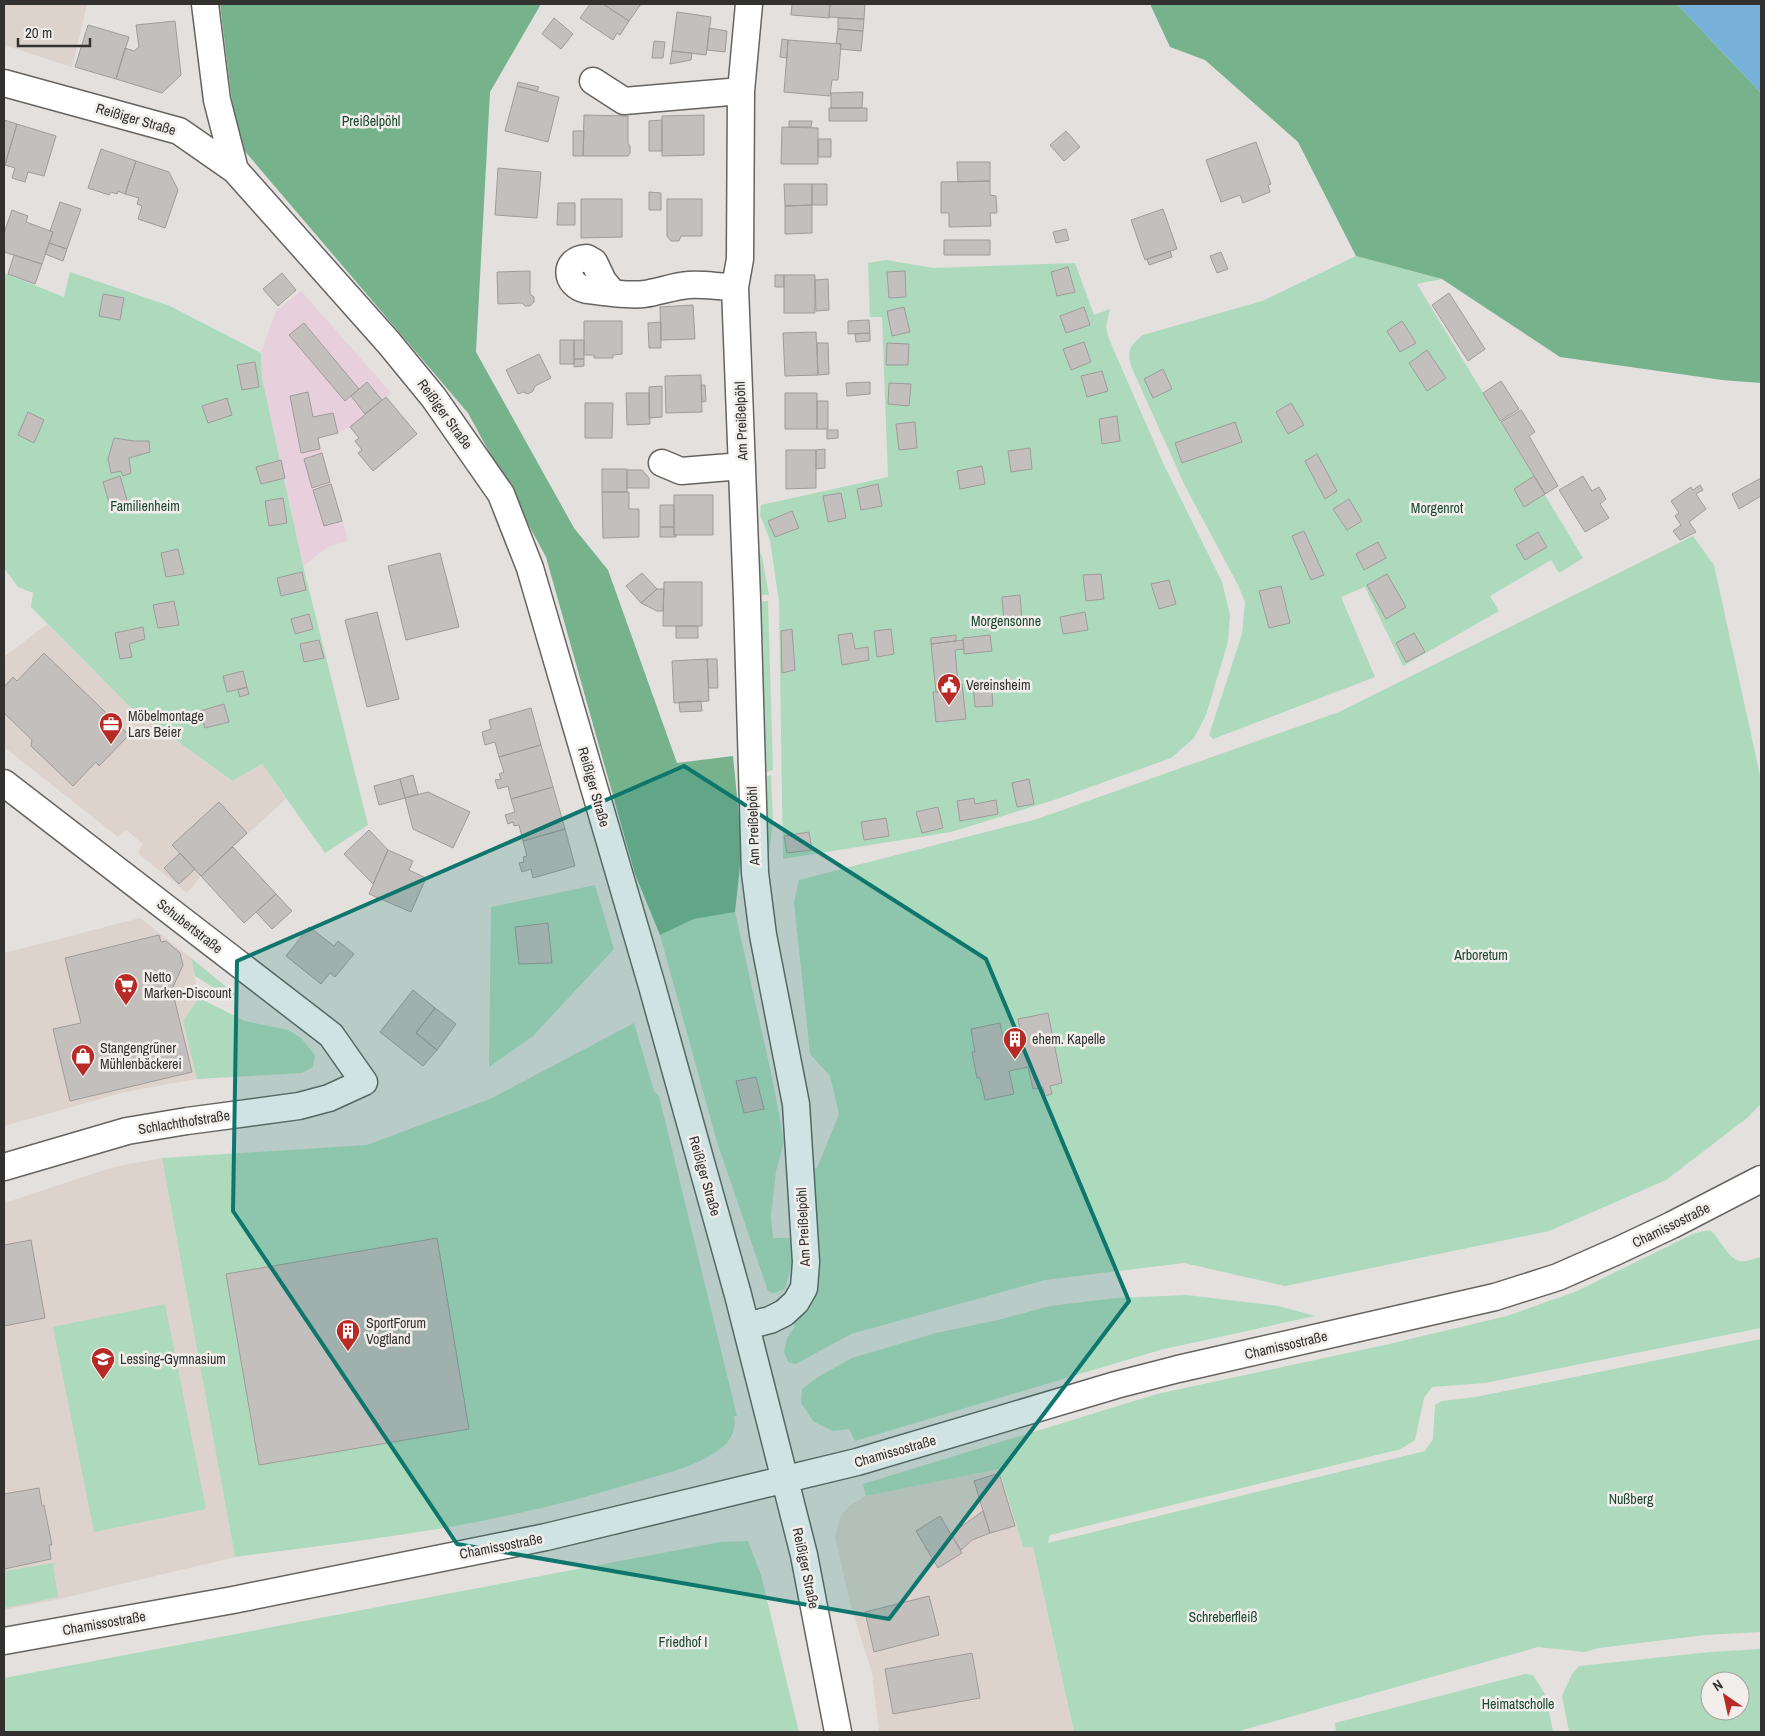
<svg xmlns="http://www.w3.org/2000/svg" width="1765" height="1736" font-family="'Archivo Narrow',sans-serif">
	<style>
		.built { fill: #ddd3cc }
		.industrial { fill: #e7d0db }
		.green { fill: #addabc; fill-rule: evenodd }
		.forest { fill: #76b28c }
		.water { fill: #77b0d9 }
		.building { fill: #c3bfbd; stroke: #9f9b9a }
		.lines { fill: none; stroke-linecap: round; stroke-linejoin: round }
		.minor-casing { stroke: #666461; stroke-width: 29 }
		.minor { stroke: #fff; stroke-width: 26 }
		.marked { fill: #0f766e; fill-opacity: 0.2; stroke: #0f766e; stroke-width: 4; stroke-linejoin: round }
		.labels { text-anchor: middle; stroke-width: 5; stroke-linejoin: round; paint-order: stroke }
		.street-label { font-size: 14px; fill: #323130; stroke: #f1eeeb }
		.park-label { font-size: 14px; fill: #19482d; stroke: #f1eeeb }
		.poi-label { font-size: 14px; fill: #323130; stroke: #f1eeeb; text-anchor: start }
	</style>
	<rect width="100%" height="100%" fill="#e3e0de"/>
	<!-- built -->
	<path class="built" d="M4,4h83l-15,63 -68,-22z
		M47,624l81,81 103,76 31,-17 24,35 -85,77 -14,17 -49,-40 5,-9 -17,-14 -8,7 -114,-90v-90z
		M140,918l51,40 8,40 -16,23 14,58 -72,13 -121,34v-173z
		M162,1158l73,399 -176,42 -55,11v-407l110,-36z
		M999,1469l24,78h10l41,185h-195l-7,-59 -21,-66 -16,-70 6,-22 8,-9 17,-10z"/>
	<!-- industrial -->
	<path class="industrial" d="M301,291l90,102 -41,34 -12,6 -20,5 30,102 -20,7 -25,19 -41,-188 -1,-25 15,-42z"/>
	<!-- green -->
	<path class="green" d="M1356,256l86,23 -25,5 166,274 -24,15 -8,-13 -61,36 9,15 -96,55 -38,-79 -24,10 34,80 -162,62 -4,-4 33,-101 3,-32 -7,-17 -53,-99 -54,-120c-4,-17 -1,-20 12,-31l119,-34z
		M886,260l47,8 142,-5 19,52 16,-6 -4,17 3,13 55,126 58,117 8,32 -2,28 -22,73 -12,23 -23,20 -114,41 -106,33 -168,27 -4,-257 -9,-62 -10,-25 1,-10 127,-28 -6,-160h-12l-2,-54z
		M70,272l100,34 91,47 1,25 41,188 65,259 -43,28 -63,-89 -30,17 -104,-76 -97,-98 2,-14 -15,-6 -14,-19v-295l60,24z
		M1693,536l21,29 47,215v324l-14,14 -81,62 -117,51 -264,55 -101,-23 -139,17 -194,54 -55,30 -8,-2 -4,-10 3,-14 7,-10 1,-11 19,-31 4,-48 -8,-69 7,-1 22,-54 -9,-38 -20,-22 -16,-152 5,-22 238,-61 302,-107z
		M755,540l7,17 7,38h-13z
		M768,601l5,169 -12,3 -4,-171z
		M771,775l2,46 -5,41 -8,-83z
		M595,885l19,64 -81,87 -44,31 2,-160z
		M735,912l37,165 12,65 -8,29 -5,45 2,22h17l3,22 -8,29 -11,4 -6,-2 -51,-149 -57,-207 34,-16z
		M191,958l44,36 -1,2 -23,-10 -16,-10z
		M199,998l46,23 43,9 13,8 14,17 -2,12 -11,6 -105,6 -14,-58z
		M634,1023l20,68 5,5 78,320h-3c2,11 -1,20 -8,28 -22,21 -62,30 -90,38 -65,20 -132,36 -198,47 -67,11 -135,19 -203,28l-73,-399 205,-13 123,-46z
		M1710,1230c10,8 19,31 31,31 6,1 14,-3 20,-4v71l-276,55 -53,4 -8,11 -9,42 -14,9 -351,86 -2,8 377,-92 8,-12 2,-34 7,-4 34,-4 285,-58v293l-56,3 -106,13 -15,4 -46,-5 -302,85h-162l-41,-185h-10l-24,-78 -133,27 -3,-12 294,-90 232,-50 118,-28 70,-25 118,-58z
		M1187,1295l91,11 37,10 -155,34 -305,91 -6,-12 -16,2 -19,-9 -13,-19 1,-14 16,-12 34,-19 84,-25 62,-13 52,-14 66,-8z
		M165,1304l41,205 -112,23 -41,-205z
		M748,1541l13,34 38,157h-795v-54l716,-136z
		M53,1563l5,34 -54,11v-37z
		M1761,1649v83h-192l-7,-36 10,-22 7,-8 131,-14zM1710,1681h30v30h-30z
		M1525,1674l8,1 13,21 7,36h-217l-1,-9z"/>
	<!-- forest -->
	<path class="forest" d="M220,4h321l-51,88 -14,260 98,176 34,42 69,193 56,-7 9,91 -7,65 -41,7 -34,16 -25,-61 -89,-317 -78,-144 -231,-271z
		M1150,4h527l84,89v290l-39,-3 -162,-23 -118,-78 -86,-23 -58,-114 -93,-82 -35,-13z"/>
	<!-- water -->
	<path class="water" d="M1677,4h84v89z"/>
	<!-- building -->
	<path class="building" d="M590,4h13l26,17 -9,14 -3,-2 -4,7 -33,-22z
		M603,4h38l-12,17z
		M792,4h38l-1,14 -38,-3z
		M830,4h35l-1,15 -35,-2z
		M677,12l34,5 -5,38 -34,-4z
		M554,18l19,16 -12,15 -19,-15z
		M838,18l26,1 -1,12 -25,-2z
		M175,21l6,54 -19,18 -46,-14 9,-31 9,3 5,-4 -3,-22z
		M88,25l41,12 -13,42 -41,-12z
		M709,28l18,3 -2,21 -18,-2z
		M838,29l25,2 -2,20 -21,-2 1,-5 -5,-1z
		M782,39l6,1 -1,18 -7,-1z
		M788,40l53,4 -3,36h-6l-2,16 -46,-4z
		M654,41l11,1 -2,16h-11z
		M672,51l20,2 -1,7 -21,4z
		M518,82l21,5 -2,4 -20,-5z
		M517,86l42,11 -11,45 -43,-11z
		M863,92l-1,16h-31v-15z
		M829,108h38v13h-38z
		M584,115l44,1v27l2,3v7l-2,3h-45z
		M704,115v40l-42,1v-40z
		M4,120l13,4 -12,41 -1,-1z
		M662,120v31h-13v-30z
		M789,121h23l-1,6h-22z
		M17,124l39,12 -12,40 -16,-4 -3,10 -13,-4 3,-10 -10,-3z
		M782,127l36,1v36h-37z
		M573,131h11l-1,25h-10z
		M1066,131l14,16 -16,14 -14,-16z
		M818,139h13v18h-13z
		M1256,142l15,42 -3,1 2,7 -27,11 -3,-8 -19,7 -15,-42z
		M101,149l35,12 -11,33 -7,-3 -1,3 -6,-2 -2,3 -21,-7z
		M136,161l33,11 9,18 -13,38 -27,-9 4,-13 -5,-2 2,-6 -14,-4z
		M957,162h33v19l-32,1z
		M498,168l43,4 -4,46 -42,-3z
		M990,181v14l6,1 1,17h-7l1,13 -42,1v-14h-8v-31z
		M784,184h28v21l-27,1z
		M812,184h15v21h-15z
		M649,192l12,1v17h-12z
		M581,199h41v38l-41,1z
		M667,199h35v37h-21l-2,5h-8l-4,-5z
		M60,202l21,7 -14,40 -18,-6 4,-11 -3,-1z
		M558,203h17v22h-18z
		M812,205v28l-27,1v-28z
		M1163,209l14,40 -32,11 -14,-40z
		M12,210l16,6 -2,6 27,10 -11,32 -38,-12v-19z
		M1066,229l3,11 -13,3 -3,-11z
		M944,240h46v15h-46z
		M49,243l18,6 -4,12 -18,-7z
		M1170,251l2,6 -23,8 -2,-6z
		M1221,252l7,17 -11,4 -7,-17z
		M14,255l28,9 -7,20 -27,-10z
		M1068,267l7,25 -18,4 -6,-24z
		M530,271v23l4,3v5l-4,4h-5l-3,-3 -24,1 -1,-32z
		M905,271l1,26 -17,1 -2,-26z
		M282,273l14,17 -18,16 -15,-17z
		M775,275h9v12h-9z
		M784,275h31v38h-31z
		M828,279l1,31 -13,1 -1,-31z
		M1449,293l36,56 -17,12 -36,-56z
		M103,294l21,4 -4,22 -21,-4z
		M693,305l2,34 -34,1 -1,-33z
		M904,307l6,25 -18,4 -5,-25z
		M1084,307l6,18 -24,8 -6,-17z
		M869,320l1,13 -22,1v-13z
		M584,321h38v33l-9,1v3h-19v-3h-10z
		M1402,321l14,22 -16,9 -13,-21z
		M661,322v26h-12l-1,-25z
		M304,323l55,66 -14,12 -56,-66z
		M816,332l2,43 -33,1 -2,-43z
		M870,333v8l-14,1 -1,-8z
		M560,340h14v24h-14z
		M574,340h10v19h-10z
		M1084,342l7,20 -20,8 -8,-21z
		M817,343h11l1,31 -11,1z
		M887,343l22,1 -1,21h-22z
		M1427,350l19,28 -19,13 -18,-28z
		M539,354l12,24 -16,8 -2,5 -5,3 -5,-2 -5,2 -12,-24z
		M574,359h10v7l-10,1z
		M255,362l4,25 -17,3 -5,-25z
		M1163,369l9,20 -19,9 -9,-19z
		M1102,371l6,20 -21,6 -6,-21z
		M701,375l1,37 -36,1 -1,-37z
		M1501,381l18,28 -19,12 -17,-28z
		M367,382l15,18 -17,14 -14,-18z
		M870,382v12l-23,2 -1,-13z
		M889,383l22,1 -2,22 -21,-2z
		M701,385h4l1,16 -4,1z
		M662,386v31l-13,1v-31z
		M308,392l5,25 20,-4 5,20 -20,5 2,11 -19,4 -11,-57z
		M626,393h23l1,31 -23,1z
		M785,393h32v36h-32z
		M386,397l31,37 -44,37 -15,-18 4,-3 -7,-9 4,-3 -9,-11z
		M227,398l5,17 -24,8 -6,-17z
		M817,401h11v28h-11z
		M585,403h28l-1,35h-27z
		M1291,403l13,22 -16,9 -12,-22z
		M1521,410l14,22 -6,4 29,50 -13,8 -44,-72z
		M28,412l16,8 -10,23 -16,-8z
		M1117,416l3,25 -18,3 -3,-25z
		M915,422l2,26 -18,2 -3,-26z
		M1235,422l7,20 -60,21 -7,-20z
		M827,430h11v8l-11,1z
		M114,438l20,3h15l1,11 -21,6 2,15 -8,3 -2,-5 -10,2 -3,-14z
		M1030,448l2,21 -21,3 -3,-21z
		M825,449v19l-9,1v-19z
		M786,450h30v38l-30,1z
		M322,453l8,29 -18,6 -8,-29z
		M1317,454l20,37 -12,8 -20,-38z
		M281,460l4,18 -24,6 -5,-17z
		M982,466l3,18 -25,5 -3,-18z
		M602,469h25v23h-25z
		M627,470h15l7,8v10h-22z
		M120,476l7,24 -17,6 -7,-24z
		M1534,476l11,18 -21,13 -10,-18z
		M1583,476l9,15 7,-4 7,12 -6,5 9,14 -24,14 -26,-42z
		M1761,478v18l-22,13 -7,-15z
		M331,484l11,37 -18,5 -11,-36z
		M878,484l4,22 -21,4 -4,-21z
		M1700,485l3,5 -7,4 10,15 -17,13 7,10 -16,8 -7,-9 8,-6 -6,-9 4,-3 -8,-12 20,-14 2,3z
		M602,492h27v17h10v28l-36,1z
		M841,493l5,25 -18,4 -5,-26z
		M674,495h39v40h-39z
		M283,498l4,25 -18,3 -4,-25z
		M1349,499l13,22 -15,9 -14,-21z
		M660,505h14v22h-14z
		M792,511l7,17 -24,9 -7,-16z
		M660,527h14v8h2v2h-16z
		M1304,531l20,44 -13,5 -19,-44z
		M1538,532l9,15 -22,13 -9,-15z
		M1378,542l8,16 -22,12 -8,-16z
		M178,549l6,25 -18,3 -5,-24z
		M440,553l19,74 -53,13 -18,-74z
		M302,572l4,18 -25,6 -4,-18z
		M642,573l15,16 -16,14 -15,-17z
		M1101,574l3,25 -18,2 -3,-26z
		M1387,574l19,33 -20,12 -19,-34z
		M1169,580l7,24 -17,5 -8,-25z
		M664,582h38v44h-39z
		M1281,586l9,37 -21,5 -10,-37z
		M657,589h7l-1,22h-6l-16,-8z
		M1020,595l2,25 -18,2 -2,-25z
		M174,601l5,24 -21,3 -5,-23z
		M377,612l22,87 -32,8 -22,-87z
		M1085,612l3,18 -25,4 -3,-17z
		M309,614l4,15 -18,5 -4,-15z
		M676,626h22v12h-22z
		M143,627l2,12 -16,5 3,13 -12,2 -5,-26z
		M792,629l3,41 -13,3 -1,-42z
		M891,629l3,25 -17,3 -3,-26z
		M852,633l3,16 13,-2 1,13 -27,5 -4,-30z
		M1414,633l11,19 -19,10 -10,-19z
		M956,635v6l-25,3v-6z
		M990,635l2,16 -28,3 -1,-16z
		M319,640l5,18 -20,4 -4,-18z
		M963,640l1,9 -9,1 3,34 -8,1v6l-14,1 -5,-48z
		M44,653l85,82 -30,31 -3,-4 -23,24 -42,-40 1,-6 -28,-27v-26l9,-10 4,4z
		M707,659l2,42 -35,2 -2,-42z
		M707,659h10l1,29h-9z
		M243,671l4,16 -20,5 -4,-16z
		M991,680l2,26 -18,1 -2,-25z
		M962,684l4,35 -30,3 -3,-30 17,-1v-6z
		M247,687l2,7 -9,3 -2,-7z
		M701,701l1,10 -22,1 -1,-10z
		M224,704l5,18 -24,6 -5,-17z
		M531,708l10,37 -42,12 -4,-15 -10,3 -3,-13 9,-3 -2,-9z
		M541,745l12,42 -42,12 -3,-13 -10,3 -3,-9 6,-1 -2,-5 5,-2 -5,-15z
		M413,775l5,19 -13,4 -5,-19z
		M400,779l5,19 -26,7 -5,-19z
		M1029,779l5,25 -17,3 -5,-24z
		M553,787l12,42 -42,12 -4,-16 -5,1 -1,-4 -5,2 -3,-9 10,-3 -4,-13z
		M428,792l42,20 -17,36 -40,-19 -8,-31z
		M974,798l1,6 21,-4 2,14 -38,7 -3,-20z
		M219,802l28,31 -46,43 -29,-31z
		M938,807l5,21 -21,5 -6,-21z
		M886,818l3,18 -25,4 -3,-18z
		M565,829l10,37 -42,12 -2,-9 -9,3 -3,-9 5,-1 -1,-5 4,-1 -4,-15z
		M369,830l19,20 -15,34 -29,-30z
		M809,832l3,18 -25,3 -3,-17z
		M233,847l43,47 -32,29 -43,-47z
		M388,850l25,11 -4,9 17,8 -15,34 -42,-18z
		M180,853l15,16 -16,15 -15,-16z
		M276,894l16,17 -20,18 -16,-17z
		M548,923l4,40 -33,1 -4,-37z
		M309,927l25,19 4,-5 16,13 -19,23 -5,-4 -9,11 -35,-28z
		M159,935l2,7 5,-1 14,12 3,12 -11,24 20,83 -122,29 -17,-72 28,-6 -16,-65z
		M413,990l22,18 -19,25 21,17 -14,16 -43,-34z
		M435,1008l21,16 -19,26 -21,-17z
		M1048,1013l14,70 -12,3 2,8 -7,2 -2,-9 -10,2 -5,-22 -19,4 5,23 -29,6 -5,-22h-3l-5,-26h3l-4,-23 29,-6 4,22 18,-3 -4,-23z
		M756,1077l8,32 -20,4 -8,-32z
		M437,1238l32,191 -210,36 -33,-191z
		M31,1240l14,78 -41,8v-81z
		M999,1473l16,53 -25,7 -16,-52z
		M39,1488l3,18 2,-1 8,40h-3l2,14 -47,10v-75z
		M983,1511l7,22 -18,7 -11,10 -10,-16z
		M940,1516l22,37 -24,15 -22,-37z
		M929,1596l10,39 -65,17 -9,-40z
		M972,1653l8,45 -87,16 -8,-45z"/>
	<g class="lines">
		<!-- minor casing -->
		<g class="minor-casing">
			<path id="minor" d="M205,4l12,96 18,70
				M593,81l31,20 117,-10
				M4,83l175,48 56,39 154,173 45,55 67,96 29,74 122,418 86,309 66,260 34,177
				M613,293l-10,-12 -9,-19 -7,-4c-24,1 -23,27 0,32 14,2 43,6 57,4 15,-2 30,-8 45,-9 15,-1 31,2 46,2
				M662,463l19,8 61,-5
				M4,783l327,252 33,47 -35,16 -30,8 -112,15 -60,10 -123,36
				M746,1326l24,-6 14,-7 12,-11 8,-14 2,-26 -10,-158 -33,-169 -8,-62 -8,-274 -12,-312 5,-28 1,-168 8,-87
				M4,1641l229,-41 313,-63 311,-75 259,-77 62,-16 317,-72 63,-20 59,-26 55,-26 89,-46"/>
		</g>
		<!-- minor -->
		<use href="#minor" class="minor"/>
	</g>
	<!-- marked area -->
	<path class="marked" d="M684,766l302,193 143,342 -240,318 -432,-75 -224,-333 4,-250z"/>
	<!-- icons -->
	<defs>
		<g id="civic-pin" transform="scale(1.25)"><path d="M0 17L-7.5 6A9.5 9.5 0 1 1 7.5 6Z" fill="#b82a25" stroke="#f1eeeb"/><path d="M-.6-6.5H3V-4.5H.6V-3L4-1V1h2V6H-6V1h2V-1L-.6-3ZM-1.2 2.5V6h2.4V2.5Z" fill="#fff"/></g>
		<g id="office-pin" transform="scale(1.25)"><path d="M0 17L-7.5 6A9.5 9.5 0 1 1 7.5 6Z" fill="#b82a25" stroke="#f1eeeb"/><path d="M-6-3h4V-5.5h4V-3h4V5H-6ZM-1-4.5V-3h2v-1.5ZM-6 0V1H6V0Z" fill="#fff"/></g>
		<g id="supermarket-pin" transform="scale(1.25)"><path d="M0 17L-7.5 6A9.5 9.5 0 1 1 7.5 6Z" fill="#b82a25" stroke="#f1eeeb"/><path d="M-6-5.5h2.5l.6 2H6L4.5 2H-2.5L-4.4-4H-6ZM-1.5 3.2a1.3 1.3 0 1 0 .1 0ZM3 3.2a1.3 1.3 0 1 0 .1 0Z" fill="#fff"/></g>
		<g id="building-pin" transform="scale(1.25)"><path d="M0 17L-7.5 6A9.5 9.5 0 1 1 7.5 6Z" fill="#b82a25" stroke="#f1eeeb"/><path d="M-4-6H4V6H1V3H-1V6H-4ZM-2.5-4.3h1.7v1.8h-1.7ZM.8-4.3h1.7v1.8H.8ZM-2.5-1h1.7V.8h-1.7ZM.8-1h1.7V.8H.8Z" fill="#fff"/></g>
		<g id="shop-pin" transform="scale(1.25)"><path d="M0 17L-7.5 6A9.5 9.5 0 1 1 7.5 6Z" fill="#b82a25" stroke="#f1eeeb"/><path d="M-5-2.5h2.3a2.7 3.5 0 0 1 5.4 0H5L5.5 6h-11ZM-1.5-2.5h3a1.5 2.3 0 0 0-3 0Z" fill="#fff"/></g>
		<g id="school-pin" transform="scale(1.25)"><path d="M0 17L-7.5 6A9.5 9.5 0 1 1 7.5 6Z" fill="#b82a25" stroke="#f1eeeb"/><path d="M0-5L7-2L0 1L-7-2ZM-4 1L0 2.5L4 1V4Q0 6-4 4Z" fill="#fff"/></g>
	</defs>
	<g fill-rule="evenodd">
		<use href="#civic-pin" x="949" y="685"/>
		<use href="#office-pin" x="111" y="724"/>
		<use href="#supermarket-pin" x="126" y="985"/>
		<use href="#building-pin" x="1015" y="1039"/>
		<use href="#shop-pin" x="83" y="1056"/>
		<use href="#building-pin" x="348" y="1331"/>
		<use href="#school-pin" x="103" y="1359"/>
	</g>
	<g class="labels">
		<!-- street labels -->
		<g class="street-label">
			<text transform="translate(136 119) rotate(16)" y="5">Reißiger Straße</text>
			<text transform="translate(445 414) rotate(54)" y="5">Reißiger Straße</text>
			<text transform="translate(741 421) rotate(-92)" y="5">Am Preißelpöhl</text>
			<text transform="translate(594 787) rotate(74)" y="5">Reißiger Straße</text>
			<text transform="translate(753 826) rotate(-92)" y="5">Am Preißelpöhl</text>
			<text transform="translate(190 926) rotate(38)" y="5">Schubertstraße</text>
			<text transform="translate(184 1122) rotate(-9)" y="5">Schlachthofstraße</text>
			<text transform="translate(705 1176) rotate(74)" y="5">Reißiger Straße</text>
			<text transform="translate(1671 1225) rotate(-26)" y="5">Chamissostraße</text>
			<text transform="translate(803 1227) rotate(-93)" y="5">Am Preißelpöhl</text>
			<text transform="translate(1286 1345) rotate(-13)" y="5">Chamissostraße</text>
			<text transform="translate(895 1451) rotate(-16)" y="5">Chamissostraße</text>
			<text transform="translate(501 1546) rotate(-11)" y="5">Chamissostraße</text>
			<text transform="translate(806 1568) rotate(78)" y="5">Reißiger Straße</text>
			<text transform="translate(104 1623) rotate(-10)" y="5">Chamissostraße</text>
		</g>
		<!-- park labels -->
		<g class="park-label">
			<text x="371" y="126">Preißelpöhl</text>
			<text x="145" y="511">Familienheim</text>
			<text x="1437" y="513">Morgenrot</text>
			<text x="1006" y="626">Morgensonne</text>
			<text x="1481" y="960">Arboretum</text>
			<text x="1631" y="1504">Nußberg</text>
			<text x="1223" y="1622">Schreberfleiß</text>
			<text x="683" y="1647">Friedhof I</text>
			<text x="1518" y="1709">Heimatscholle</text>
		</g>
		<!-- poi labels -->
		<g class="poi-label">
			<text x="966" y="690">Vereinsheim</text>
			<text x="128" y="721">Möbelmontage<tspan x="128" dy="16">Lars Beier</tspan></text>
			<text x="144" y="982">Netto<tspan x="144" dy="16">Marken-Discount</tspan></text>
			<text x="1032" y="1044">ehem. Kapelle</text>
			<text x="100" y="1053">Stangengrüner<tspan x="100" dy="16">Mühlenbäckerei</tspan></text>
			<text x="366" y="1328">SportForum<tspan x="366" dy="16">Vogtland</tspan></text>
			<text x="120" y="1364">Lessing-Gymnasium</text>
		</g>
	</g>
	<!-- border -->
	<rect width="1765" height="1736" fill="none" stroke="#323130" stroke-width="10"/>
	<!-- north arrow -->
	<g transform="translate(1725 1696) rotate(326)"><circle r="24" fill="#f1eeeb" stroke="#a5a2a0"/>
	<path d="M0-4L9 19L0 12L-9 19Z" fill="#b82a25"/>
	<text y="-8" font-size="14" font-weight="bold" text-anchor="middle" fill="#323130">N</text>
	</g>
	<!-- scale -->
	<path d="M18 38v8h72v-8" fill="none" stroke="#323130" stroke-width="2.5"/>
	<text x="25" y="38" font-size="15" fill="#323130" stroke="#f1eeeb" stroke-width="4" paint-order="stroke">20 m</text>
</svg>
